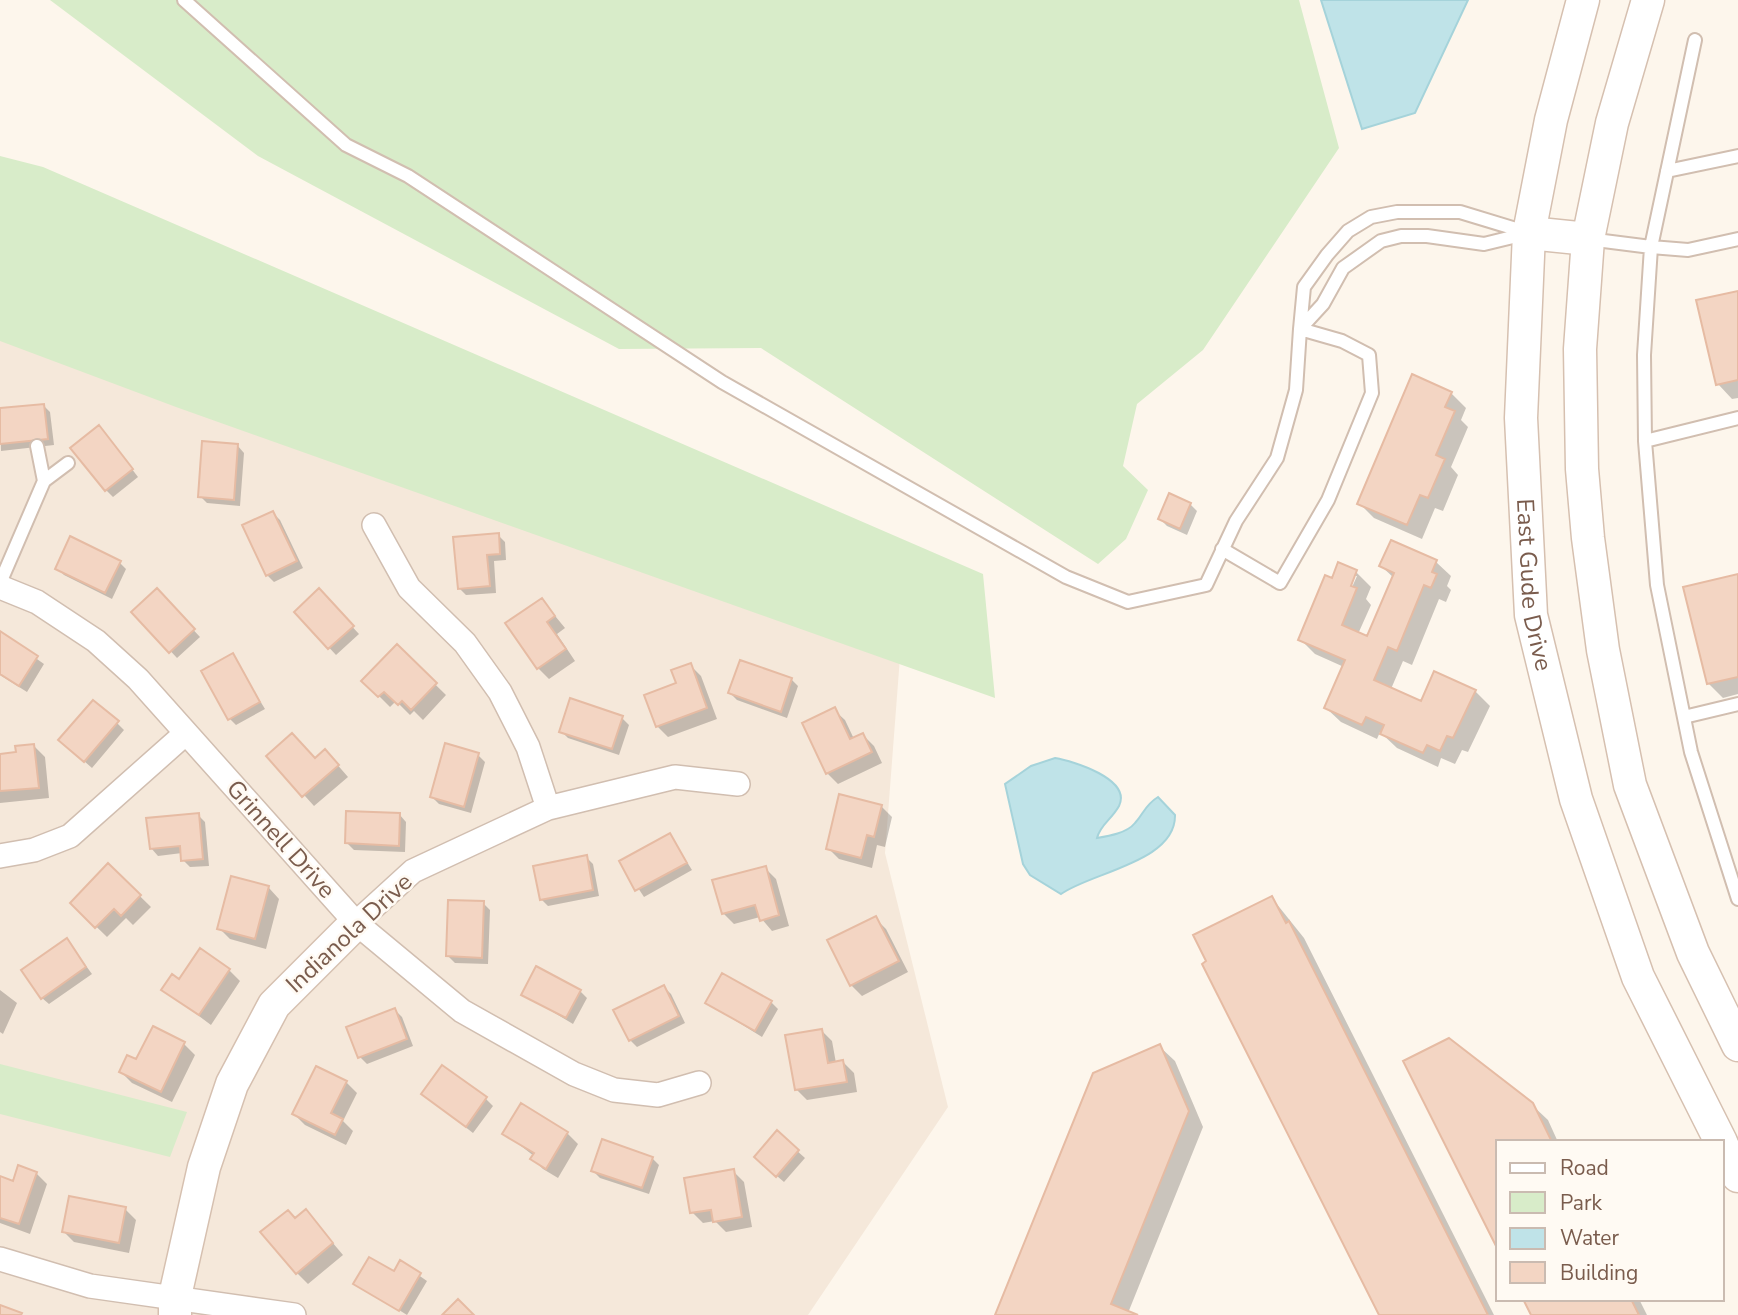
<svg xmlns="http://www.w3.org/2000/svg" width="1738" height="1315" font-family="'Nunito Sans',sans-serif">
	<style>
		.residential { fill: #f5e8da }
		.green { fill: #d8ecc9 }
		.water { fill: #bfe3e8; stroke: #a5d3da; stroke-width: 2 }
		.shadow { fill: #0003; fill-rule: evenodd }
		.building { fill: #f3d5c3; stroke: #e6bba3; stroke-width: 2 }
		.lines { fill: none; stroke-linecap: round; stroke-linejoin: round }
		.lane-casing { stroke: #d1beb0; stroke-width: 16 }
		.street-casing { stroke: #d1beb0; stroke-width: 26 }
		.secondary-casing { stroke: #d6c0b0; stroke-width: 35 }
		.lane { stroke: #fff; stroke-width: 12 }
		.street { stroke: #fff; stroke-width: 23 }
		.secondary { stroke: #fff; stroke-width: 32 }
		.labels { text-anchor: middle; stroke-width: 5; stroke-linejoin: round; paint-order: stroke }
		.street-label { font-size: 24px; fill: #7a5c4d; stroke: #fffaf3 }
	</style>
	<rect width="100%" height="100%" fill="#fdf6ec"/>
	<!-- residential -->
	<path class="residential" d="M0,314l901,330 -16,209 63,254 -140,208h-808z"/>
	<!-- green -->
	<path class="green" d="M50,0h1249l40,148 -136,202 -66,54 -14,62 25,24 -22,49 -28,25 -337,-216 -142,1 -361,-193z
		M0,156l43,11 940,407 12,124 -819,-291 -176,-66z
		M0,1064l187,48 -17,45 -170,-43z"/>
	<!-- water -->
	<path class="water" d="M1321,0h147l-53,113 -53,16z
		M1055,758c18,3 77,21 64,48 -7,13 -19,19 -22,32 12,-2 30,-5 38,-15 9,-10 10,-18 23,-26l17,18c1,47 -83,57 -114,79l-31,-19 -7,-11 -18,-80 26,-18z"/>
	<!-- shadow -->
	<path class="shadow" d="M1738,293v105l-6,1 -14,-15z
		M1451,393l15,15 -5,12 7,7 -17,40 7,8 -15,36 -8,-3 -13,31 -48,-21 -15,-15z
		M43,405l7,7 4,33 -53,6 -1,-41z
		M106,435l32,42 -25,20 -7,-7z
		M237,445l7,8 -4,53 -33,-3 -7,-7z
		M1190,504l7,7 -10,24 -20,-9 -7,-7z
		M273,513l7,7 23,48 -29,14 -7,-7z
		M498,535l7,7 1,18 -12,1 2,32 -30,2 -7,-7z
		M119,562l7,7 -14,30 -48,-24 -7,-7z
		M1436,562l15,14 -4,10 4,4 -5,12 -7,-3 -27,66 -9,-4 -12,28 31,14 53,-12 15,15 -22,46 -6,-2 -7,14 -14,-6 -3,9 -41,-19 -17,-16 -3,7 -36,-17 -15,-14 18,-41 -29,-13 -15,-15 39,-75 17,8 15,15 -5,12 5,6 -13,29 10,4 26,-60 -13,-12zM1353,576h4l-8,18z
		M1738,575v119l-15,4 -15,-15z
		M157,591l43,46 -23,21 -43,-46z
		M319,591l40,43 -23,21 -40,-43z
		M542,600l23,28 -8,6 18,27 -26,18 -11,-11z
		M0,633l44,31 -17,28 -27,-17z
		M397,647l49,48 -23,25 -9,-9 -4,4 -14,-14 -6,6 -26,-26z
		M232,655l33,54 -29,16 -7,-7z
		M690,665l11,11 16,43 -49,18 -11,-11z
		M791,679l7,7 -11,32 -50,-18 -7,-7z
		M834,710l11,10 9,19 9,-4 11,11 8,17 -44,21 -11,-11z
		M622,718l7,7 -10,30 -51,-17 -7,-7z
		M117,723l7,7 -32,38 -24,-21z
		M34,746l11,11 4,41 -49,5v-47l18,-2z
		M478,755l7,7 -14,51 -32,-9 -7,-7z
		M269,756l66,6 13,15 -34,29z
		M881,806l11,11 -7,30 -8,-2 -5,23 -33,-9 -11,-11z
		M399,814l7,8 -1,30 -51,-2 -7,-7z
		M198,815l7,7 4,44 -19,1 -7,-7 -1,-7 -24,3 -7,-8z
		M670,835l22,35 -48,27 -23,-35z
		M586,857l7,7 6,32 -51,10 -7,-7z
		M108,865l43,42 -18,18 -7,-7 -19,19 -35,-34z
		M765,868l11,11 13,47 -17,5 -12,-14 -26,7 -11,-11z
		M269,888l10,11 -13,50 -36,-10 -11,-11z
		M1272,898l32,40 190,377h-113z
		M483,903l7,7 -2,54 -33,-1 -7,-7z
		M875,918l11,11 22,43 -46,24 -11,-11z
		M67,940l25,34 -43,30 -7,-6z
		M229,970l11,11 -29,44 -47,-35 15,-9z
		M664,987l7,7 14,29 -48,24 -7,-7z
		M0,990l17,13 -14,31 -3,-2z
		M580,991l7,7 -14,26 -50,-30z
		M771,1002l7,7 -16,28 -55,-34z
		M395,1010l7,7 11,29 -46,18 -7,-7z
		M821,1030l11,11 4,22 7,-1 11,11 3,19 -50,8 -11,-11z
		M184,1044l11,11 -23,47 -40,-19 -11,-11 16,-10z
		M1160,1047l15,14 28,66 -75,186 6,2h-137z
		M1406,1062l126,43 16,15 10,22h-60v104z
		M346,1082l11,11 -14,28 10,10 -7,14 -41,-20 -11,-11z
		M423,1094l63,5 7,7 -20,27z
		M521,1105l46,28 11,11 -20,34 -15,-9 -11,-11 2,-2 -30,-23z
		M777,1133l28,25 -21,24 -21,-18z
		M652,1158l7,7 -10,29 -49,-16 -7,-7z
		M733,1171l11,11 8,45 -26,5 -11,-11 -12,2 -11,-11z
		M36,1173l11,11 -17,50 -30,-11v-45l14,5z
		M125,1209l11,11 -7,33 -55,-11 -11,-11z
		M316,1223l27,32 -35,29 -11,-11z
		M401,1263l26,18 -20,34 -51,-32 38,-9z
		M1525,1299h114l8,16h-114z"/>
	<!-- building -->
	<path class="building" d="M1738,291v89l-22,5 -20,-85z
		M1412,374l40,18 -7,15 10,4 -19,44 9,4 -17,39 -8,-3 -13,30 -50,-21z
		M44,404l4,35 -48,5v-36z
		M99,425l34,44 -28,22 -35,-43z
		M202,441l36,3 -4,56 -36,-3z
		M1169,493l22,10 -11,26 -22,-10z
		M273,511l24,50 -31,15 -24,-51z
		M499,533l1,21 -13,1 3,31 -32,3 -5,-52z
		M70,536l51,25 -16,32 -50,-24z
		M1391,540l46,20 -5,12 5,2 -6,14 -7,-3 -27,66 -9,-4 -14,33 47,21 13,-30 42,19 -23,48 -6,-2 -7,15 -13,-6 -4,8 -43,-19 4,-9 -18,-8 -4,8 -38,-17 21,-48 -47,-20 27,-65 7,3 6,-16 19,8 -6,16 6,2 -15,37 25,11 27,-63 -15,-7z
		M1738,574v103l-31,7 -24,-97z
		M157,588l38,41 -26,24 -38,-41z
		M319,588l35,38 -26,23 -34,-37z
		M542,598l13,18 -8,6 19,27 -29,20 -32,-46z
		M0,631l38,25 -19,30 -19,-12z
		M397,644l40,39 -26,27 -9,-9 -4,4 -14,-13 -6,5 -17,-16z
		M233,653l27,49 -32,18 -27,-49z
		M740,660l52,18 -11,34 -53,-19z
		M691,663l16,45 -51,19 -12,-32 32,-12 -5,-13z
		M570,698l53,18 -11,33 -53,-17z
		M93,700l26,21 -35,41 -26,-22z
		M835,707l15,32 13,-6 9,19 -46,22 -24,-51z
		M292,733l23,25 10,-9 14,16 -37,32 -36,-41z
		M445,743l34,10 -15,54 -34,-10z
		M34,744l5,44 -39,3v-37l16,-2 -1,-6z
		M839,794l43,11 -8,32 -7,-2 -6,23 -35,-9z
		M346,811l54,2 -1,33 -54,-3z
		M199,813l4,46 -22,2 -1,-15 -30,3 -4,-31z
		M670,833l17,30 -52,28 -16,-30z
		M587,855l6,35 -53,10 -7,-34z
		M108,863l33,32 -20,21 -7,-7 -19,19 -25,-25z
		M766,866l13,49 -19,6 -5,-16 -33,9 -10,-34z
		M231,876l38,10 -14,53 -38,-10z
		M1272,896l14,27 3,-2 199,394h-109l-177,-351 4,-3 -13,-26z
		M448,900l36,1 -2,57 -36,-2z
		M876,916l23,45 -49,25 -23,-46z
		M67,938l19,29 -45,32 -20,-29z
		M200,948l30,21 -31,46 -38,-25 11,-16 7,5z
		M536,966l45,24 -15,28 -45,-23z
		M722,973l50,28 -17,30 -50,-28z
		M664,985l15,31 -50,25 -16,-31z
		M395,1008l12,31 -49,19 -12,-31z
		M153,1026l32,16 -24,50 -42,-20 8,-17 9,4z
		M822,1029l6,34 15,-3 4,22 -52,8 -10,-55z
		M1449,1038l84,65 19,39h-54v108l-95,-189z
		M1160,1044l29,67 -78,193 27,11h-143l98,-242z
		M442,1065l45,32 -21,30 -45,-33z
		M316,1066l31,15 -16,32 12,6 -8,16 -43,-21z
		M521,1103l47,29 -22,37 -16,-10 4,-6 -32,-19z
		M777,1130l22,20 -23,27 -22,-20z
		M602,1139l51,18 -11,31 -51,-17z
		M18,1165l19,7 -18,52 -19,-6v-42l13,5z
		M734,1169l8,48 -29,5 -2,-12 -21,3 -6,-35z
		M69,1196l57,11 -7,36 -57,-11z
		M306,1209l27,34 -37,31 -36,-42 28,-22 7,8z
		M369,1257l25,14 6,-11 21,13 -22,38 -46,-27z
		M458,1299l16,16h-32z
		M1523,1299h108l8,16h-108z
		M0,1305l22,8 -1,2h-21z"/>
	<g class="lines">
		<!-- lane casing -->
		<g class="lane-casing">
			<path id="lane" d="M184,0l162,145 62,31 314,206 344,195 62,25 78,-17 30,-64 41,-63 19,-68 4,-61 42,12 27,14 3,38 -44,107 -48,83 -58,-34
				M1695,40l-44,207 37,3 50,-11
				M1667,171l71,-15
				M1397,212h63l69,21 -45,11 -57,-8h-26l-20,5 -38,27 -20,36 -23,25 4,-42 23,-32 21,-24 23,-14z
				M1588,239l63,8 -7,108 1,86 12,144 34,167 47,147
				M1645,441l93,-23
				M44,481l24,-18
				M0,583l44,-102 -7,-35
				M1684,717l54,-13"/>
		</g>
		<!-- street casing -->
		<g class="street-casing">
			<path id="street" d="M374,525l35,63 56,55 35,49 28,55 20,61
				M0,587l37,15 59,39 42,38 218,244 106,88 112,63 40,16 44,5 41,-12
				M0,856l34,-6 36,-14 116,-103
				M356,923l57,-52 135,-63 127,-31 63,7
				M0,1259l90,27 204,29"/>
		</g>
		<!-- secondary casing -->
		<g class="secondary-casing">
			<g id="secondary">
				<path id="s1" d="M1583,0l-32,120 -22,113 -8,185 10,197 45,184 62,178 83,165"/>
				<path d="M1648,0l-36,123 -24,116 -8,110 2,120 6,69 15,112 27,135 63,168 45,92"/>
				<path d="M1529,233l59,6"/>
				<path d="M1722,1145l16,31"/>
				<path d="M175,1315v-19l29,-129 28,-83 42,-79 82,-82"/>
			</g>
		</g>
		<!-- lane -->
		<use href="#lane" class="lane"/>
		<!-- street -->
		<use href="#street" class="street"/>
		<!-- secondary -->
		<use href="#secondary" class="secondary"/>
	</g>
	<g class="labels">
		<!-- street labels -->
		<g class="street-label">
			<text dy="8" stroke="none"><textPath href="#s1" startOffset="592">East Gude Drive</textPath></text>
			<text transform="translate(281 839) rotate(48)" y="8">Grinnell Drive</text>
			<text transform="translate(349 933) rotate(-43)" y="8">Indianola Drive</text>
		</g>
	</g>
	<!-- legend -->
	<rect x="1496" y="1140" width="228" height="161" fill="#fffaf3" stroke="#cabbb1" stroke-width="2"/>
	<rect x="1510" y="1163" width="35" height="10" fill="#ffffff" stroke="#cabbb1" stroke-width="2"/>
	<text x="1560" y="1175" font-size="21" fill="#7a5c4d">Road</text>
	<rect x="1510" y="1192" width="35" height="21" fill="#d8ecc9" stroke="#cabbb1" stroke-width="2"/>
	<text x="1560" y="1210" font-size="21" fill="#7a5c4d">Park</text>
	<rect x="1510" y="1228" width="35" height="21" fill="#bfe3e8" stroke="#cabbb1" stroke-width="2"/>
	<text x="1560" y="1245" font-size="21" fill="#7a5c4d">Water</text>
	<rect x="1510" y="1262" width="35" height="21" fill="#f3d5c3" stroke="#cabbb1" stroke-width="2"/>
	<text x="1560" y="1280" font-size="21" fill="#7a5c4d">Building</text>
</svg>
